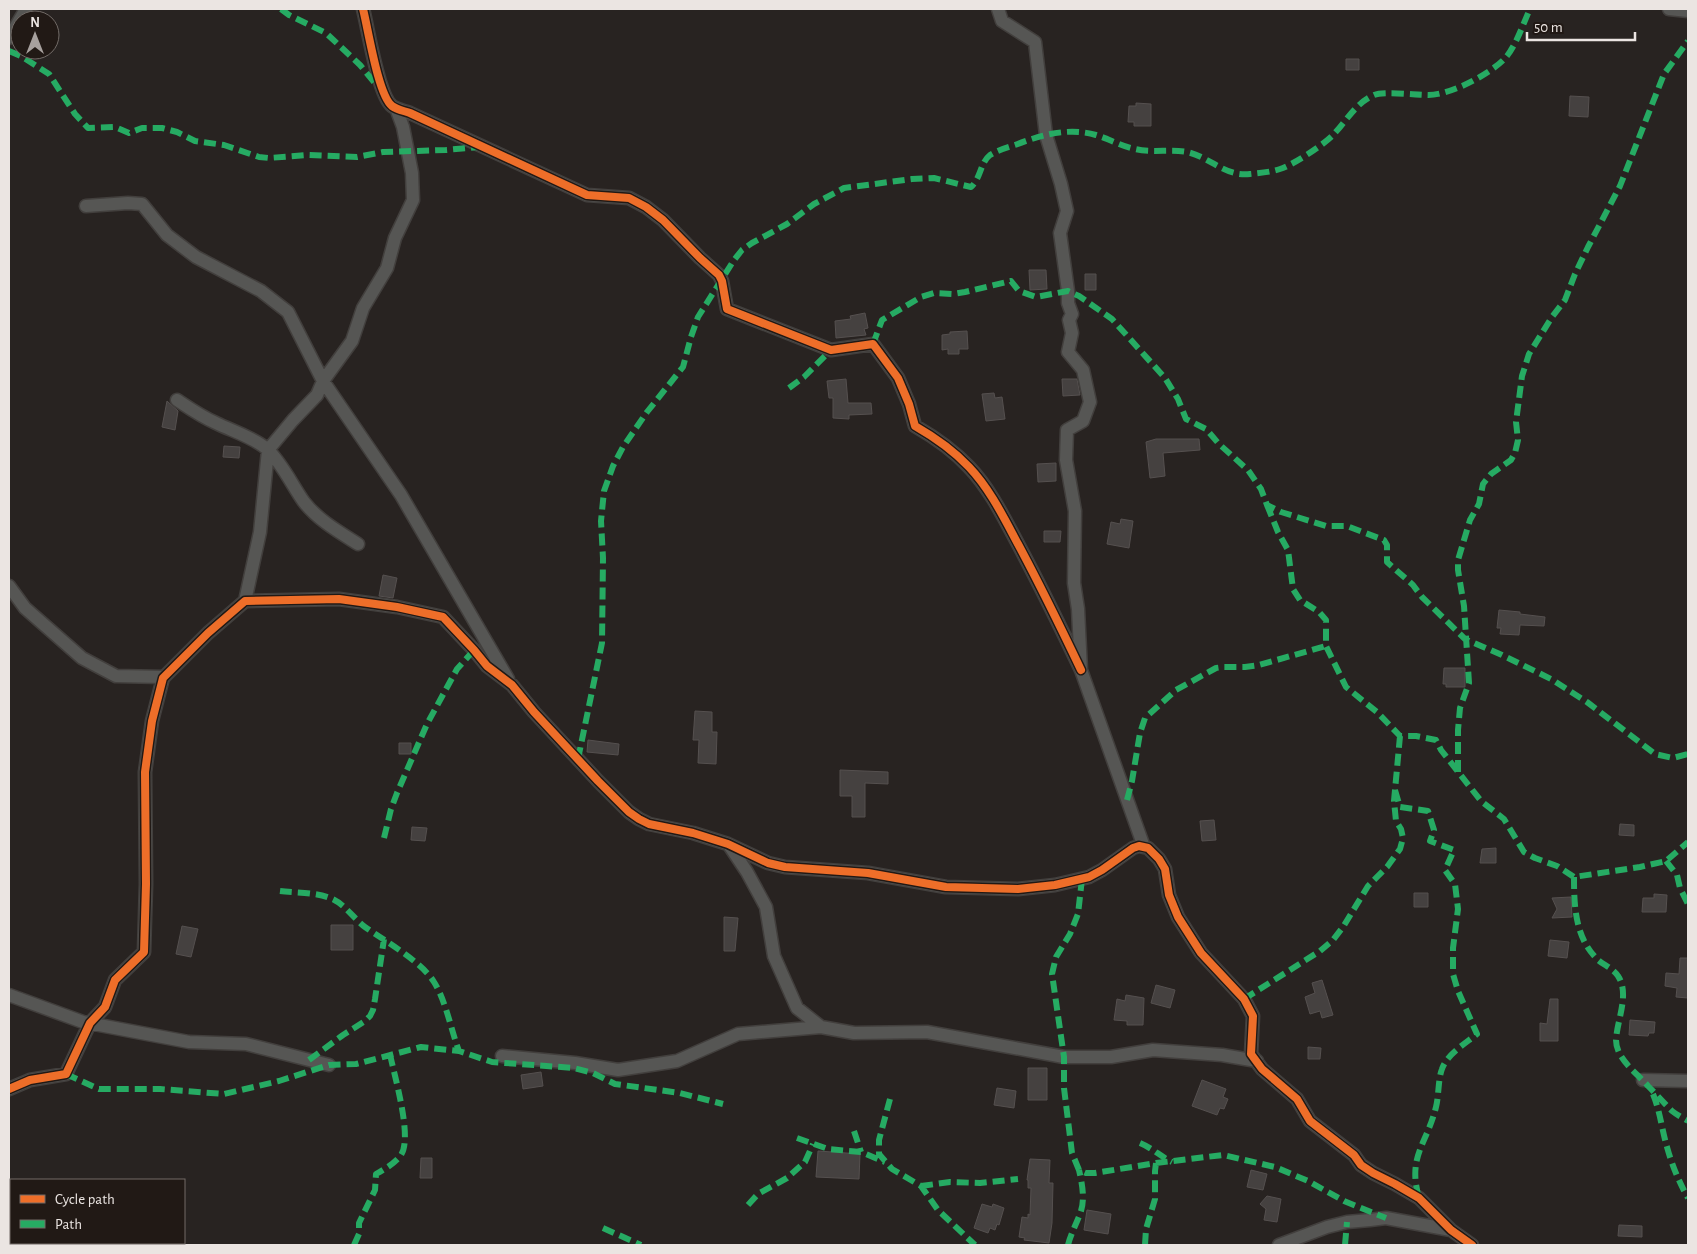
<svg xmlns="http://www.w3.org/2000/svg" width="1697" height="1254" font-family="'Alegreya Sans',sans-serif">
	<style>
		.building { fill: #454140; stroke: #55504f }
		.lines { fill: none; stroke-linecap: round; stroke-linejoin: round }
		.minor-casing { stroke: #423f3d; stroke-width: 15 }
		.minor { stroke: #565654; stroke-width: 12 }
		.quiet { stroke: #26ab63; stroke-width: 6; stroke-dasharray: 12 6; stroke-linecap: butt }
		.cycleway-casing { stroke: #211915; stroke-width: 11 }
		.cycleway { stroke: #ee6e29; stroke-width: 8 }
	</style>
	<rect width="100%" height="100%" fill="#282321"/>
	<!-- building -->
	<path class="building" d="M1346,59h13v11h-13z
		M1570,96l19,1 -1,20 -19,-1z
		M1136,103l15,1v22h-17v-4h-6l1,-16h7z
		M1029,270h17l1,19 -17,1z
		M1085,274h11v16h-11z
		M865,313l3,15 -4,1 2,6 -30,3 -1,-17 16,-2 -1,-3z
		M967,331l1,18h-9v5h-11v-5l-6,1v-15l8,-1v-2z
		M846,379l2,24h23l1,11 -23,1v4l-16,-1v-20h-4l-2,-17z
		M1062,379h15l3,16 -17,1z
		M994,393l1,5 7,-1 3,22 -19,2 -4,-27z
		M167,401l11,10 -3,19 -13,-3z
		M1156,439h43l1,11 -37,3 2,23 -15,2 -4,-36z
		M224,446l16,1 -1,11 -16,-1z
		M1056,463v18l-18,1 -1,-18z
		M1121,519l12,2 -4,27 -22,-4 4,-22 9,2z
		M1044,531h17l-1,11h-16z
		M383,575l14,3 -4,20 -14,-2z
		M1499,610l21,2v2l25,3 -1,9 -24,-1 -1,10 -19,-1 1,-6h-4z
		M1444,668h21v19h-19v-3h-3z
		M695,711l17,1v20h5l-1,32 -18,-1 1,-23h-6z
		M588,740l31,4 -1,11 -31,-3z
		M399,743h12v11h-12z
		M840,770l48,2v12l-23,-1v34h-13v-21h-12z
		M1214,820l2,20 -14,1 -2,-20z
		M1620,824l14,1v11l-15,-1z
		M412,827l15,1 -2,13 -14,-1z
		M1496,848v15h-16l2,-14z
		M1414,893h14v14h-14z
		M1654,894l13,1 -1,17h-24l1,-14h11z
		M1571,897l1,20 -20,1 5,-9 -5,-11z
		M724,917l14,1 -3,33h-11z
		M331,925h22v25h-22z
		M182,926l16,3 -7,28 -15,-3z
		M1550,940l19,2 -2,16 -19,-2z
		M1680,958h8v40l-12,-1 1,-9 -12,-2 1,-13 13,1z
		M1322,980l11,35 -11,3 -2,-7 -10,3 -5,-17 10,-4 -3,-10z
		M1156,985l19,5 -5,18 -19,-5z
		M1126,995l18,3 -1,27h-16v-4l-13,-1 3,-21 8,2z
		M1550,999h8v42h-18v-18l7,1z
		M1630,1020l25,2 -1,11h-5l-1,3 -19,-1z
		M1308,1047l13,1 -1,11h-12z
		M1028,1068h19v32h-19z
		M541,1072l2,14 -20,3 -2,-14z
		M1202,1080l24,9 -3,8 5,2 -4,10 -4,-1 -3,7 -25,-9z
		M997,1088l19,3 -2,17 -20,-3z
		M818,1151l42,3 -1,25 -43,-2z
		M421,1158h11v20h-12z
		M1030,1159l20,1 -1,23h4l-1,40 -3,20 -25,-3 1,-2 -6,-1 3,-20 6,1v-4l2,1 1,-27h-3v-8h-1z
		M1251,1170l16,4 -4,16 -16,-3z
		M1267,1196l14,3 -4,23 -13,-2 2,-11 -6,-5z
		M982,1204l10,3 1,-3 11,4 -5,17 -2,-1 -2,6 -5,-2 -2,5 -14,-5z
		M1087,1210l24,4 -3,20 -24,-4z
		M1619,1225l23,1v11l-24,-1z"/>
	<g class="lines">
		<!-- minor casing -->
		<g class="minor-casing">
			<path id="minor" d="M363,9c5,19 15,86 29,97 5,4 13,5 18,7l177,82 42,3 17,9 17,13 37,38 19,17 3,6 5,28 104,41 42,-6 25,34 11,26 6,22c21,12 38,24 54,41 21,22 35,51 49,77 22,41 43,84 63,126
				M998,9l4,12 33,21 11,93 15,49 6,27 -7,22 8,58v12l4,11 -3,6 3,13 -4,19 15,18 7,32 -7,19 -16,9 -1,30 9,51 -1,72 4,26 3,61 63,177
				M1669,9l19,2
				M9,38l17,-29
				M86,206l42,-3 14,1 25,31 29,22 65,34 27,21 35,69 78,114 107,184
				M177,400c12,8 25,17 39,23 16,8 37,14 51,26 15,14 25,36 37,53 14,18 35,30 54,42
				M9,586l16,22 57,50 34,18 48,1
				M245,601l15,-69 8,-82 25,-30 24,-25 6,-14 29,-40 11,-33 24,-40 8,-30 18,-38 -1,-27 -9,-46 -7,-19
				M729,845l18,27 19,35 8,49 23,52 24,19 33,6 73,-1 137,25h47l42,-7 69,5 35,6
				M9,995l74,27 106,20 57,2 83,21
				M502,1056l73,7 43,7 59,-9 61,-27 83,-7
				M1643,1080l45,1
				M9,1089l21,-9 36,-6 24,-51 15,-16 10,-27 29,-28 2,-68 -1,-112 7,-51 11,-43 45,-45 37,-32 94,-2 58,8 46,10 31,33 13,16 25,19 22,27 64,69 31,31 10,7 10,5 44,9 35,11 40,19 17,4 83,6 78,14 72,2 37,-4 34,-8 13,-7 31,-22 6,-2 9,2 11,11 6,10 4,26 9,22 23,36 43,46 9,17 -2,38 11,15 35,30 13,22 44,34 7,10 12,8 22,11 24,14 32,32 21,15
				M1279,1245l48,-18 20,-5 23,-2 16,-2 65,12"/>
		</g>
		<!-- minor -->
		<use href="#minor" class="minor"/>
		<!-- quiet -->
		<path class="quiet" d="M281,9l8,6 37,18 34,32 18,22
			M9,51l12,5 28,18 26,40 13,14 27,-1 14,6 13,-5h20l15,4 18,9 29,4 35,12 10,1 38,-3 50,2 26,-5 63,-2 32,-3
			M873,344l9,-24 39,-23 13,-4 19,1 12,-2 46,-11 8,10 17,6 32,-6 11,5 33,23 53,59 13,21 8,20 20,10 13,15 29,26 13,19 6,16 14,7 45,14h21l37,14 3,5v17l26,23 9,12 43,42 37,16 49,24 36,23 68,52 18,4 15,-4
			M789,388l15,-11 27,-27
			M1267,505l11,27 10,18 5,39 7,11 19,12 7,8v26l20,41 31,25 23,24h16l20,4 5,10 40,51 23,18 20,33 11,6 22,8 17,11 66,-10 26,-6 22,-19
			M578,759l24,-116 1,-85 -2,-37 3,-30 9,-25 10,-19 24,-35 36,-45 8,-30 7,-20 36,-57 8,-10 10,-7 35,-19 27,-20 30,-16 68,-9 22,-1 37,9c10,-9 9,-24 19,-32 8,-5 16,-7 25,-10 26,-10 53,-18 81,-10 13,4 25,11 39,14 17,4 35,0 52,3 23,5 38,25 63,22 10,-1 21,-2 30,-5 13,-4 45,-25 54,-35 13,-14 22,-31 40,-39 11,-4 41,0 53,0 22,1 66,-22 80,-39 10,-13 16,-32 23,-47
			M1458,772v-42l2,-22 9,-25 -5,-77 -6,-36v-10l12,-40 9,-16 4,-20 8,-10 20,-14 4,-7 3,-13 -2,-18 6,-46 7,-22 23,-37 13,-17 10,-26 13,-27 32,-61 44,-112 24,-33
			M1395,790l5,17 28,4 6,19 -4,11 24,9 -9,20 10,14 3,25 -5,39v26l5,17 19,43c-11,9 -30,20 -35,35 -4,10 -3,26 -6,38 -9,37 -29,49 -17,91
			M1127,800l5,-19 8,-48 5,-15 31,-28 40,-22 7,-1h22l14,-2 67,-19
			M384,838l7,-29 6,-16 30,-69 30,-55 17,-19
			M1666,861l11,14 3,13 8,16
			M1574,877c0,29 1,60 23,82 6,6 16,9 21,17 12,18 -1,44 -2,64 0,19 21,33 32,46 8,8 16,17 24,25 5,4 11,7 16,10
			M1082,879l-4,35 -8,20 -14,23 -4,17 12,83v31l8,65 7,17 7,3h9l61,-10 67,-8 52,12 33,14 36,20 42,17
			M280,891c16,2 35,1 50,7 14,5 23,20 35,29 20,14 57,35 69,55 12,19 17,48 25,69
			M1244,999l76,-48 13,-11 10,-13 25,-41 19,-19 13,-18 3,-11 -2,-9 -5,-8 -2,-20 6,-65
			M309,1060l34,-25 22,-14 5,-5 3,-6 2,-11 9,-60
			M66,1074l33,15h61l64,5 55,-13 50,-16 27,-1 65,-17 38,4 33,11 82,6 19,5 22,11 65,9 43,11
			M1653,1094c7,17 9,36 14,53 5,18 12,35 21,51
			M890,1099l-11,41v14l13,15 29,17 17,24 37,35
			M854,1131l7,21
			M797,1138l31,11 33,3 24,10
			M1140,1143c12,5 20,13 32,19
			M921,1186l29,-4 30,1 38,-4
			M748,1205l10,-11 29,-16 18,-16 8,-18
			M603,1228l38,17
			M354,1245l5,-11v-11l16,-33 1,-16c9,-5 19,-11 25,-19 12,-18 -7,-80 -11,-101
			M1068,1245c3,-12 9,-22 13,-34 4,-13 1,-28 -2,-41
			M1145,1245l1,-16 9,-30v-28l1,-8
			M1345,1245l2,-23"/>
		<!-- cycleway casing -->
		<g class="cycleway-casing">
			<path id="cycleway" d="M363,9c5,19 15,86 29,97 5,4 13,5 18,7l177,82 42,3 17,9 17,13 37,38 19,17 3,6 5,28 104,41 42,-6 25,34 11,26 6,22c21,12 38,24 54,41 21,22 35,51 49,77 22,41 43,84 63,126
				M9,1089l21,-9 36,-6 24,-51 15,-16 10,-27 29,-28 2,-68 -1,-112 7,-51 11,-43 45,-45 37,-32 94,-2 58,8 46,10 31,33 13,16 25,19 22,27 64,69 31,31 10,7 10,5 44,9 35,11 40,19 17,4 83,6 78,14 72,2 37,-4 34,-8 13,-7 31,-22 6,-2 9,2 11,11 6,10 4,26 9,22 23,36 43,46 9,17 -2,38 11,15 35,30 13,22 44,34 7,10 12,8 22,11 24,14 32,32 21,15"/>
		</g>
		<!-- cycleway -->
		<use href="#cycleway" class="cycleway"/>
	</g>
	<!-- border -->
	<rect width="1697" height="1254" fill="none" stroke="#ebe5e2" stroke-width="20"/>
	<!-- legend -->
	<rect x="10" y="1179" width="175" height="65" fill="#211915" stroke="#726b67"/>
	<rect x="20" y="1195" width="25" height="8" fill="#ee6e29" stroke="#726b67"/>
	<text x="55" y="1204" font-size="15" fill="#ebe5e2">Cycle path</text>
	<rect x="20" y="1220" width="25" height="8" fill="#26ab63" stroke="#726b67"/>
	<text x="55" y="1229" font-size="15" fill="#ebe5e2">Path</text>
	<!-- north arrow -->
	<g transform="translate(35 35)"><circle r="24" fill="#211915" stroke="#726b67"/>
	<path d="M0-4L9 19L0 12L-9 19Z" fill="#a7a19e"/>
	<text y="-8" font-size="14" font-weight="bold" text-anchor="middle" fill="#ebe5e2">N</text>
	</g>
	<!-- scale -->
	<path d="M1527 32v8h108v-8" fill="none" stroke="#ebe5e2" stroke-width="2.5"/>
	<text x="1534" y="32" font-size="15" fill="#ebe5e2" stroke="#211915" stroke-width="4" paint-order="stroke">50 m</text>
</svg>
